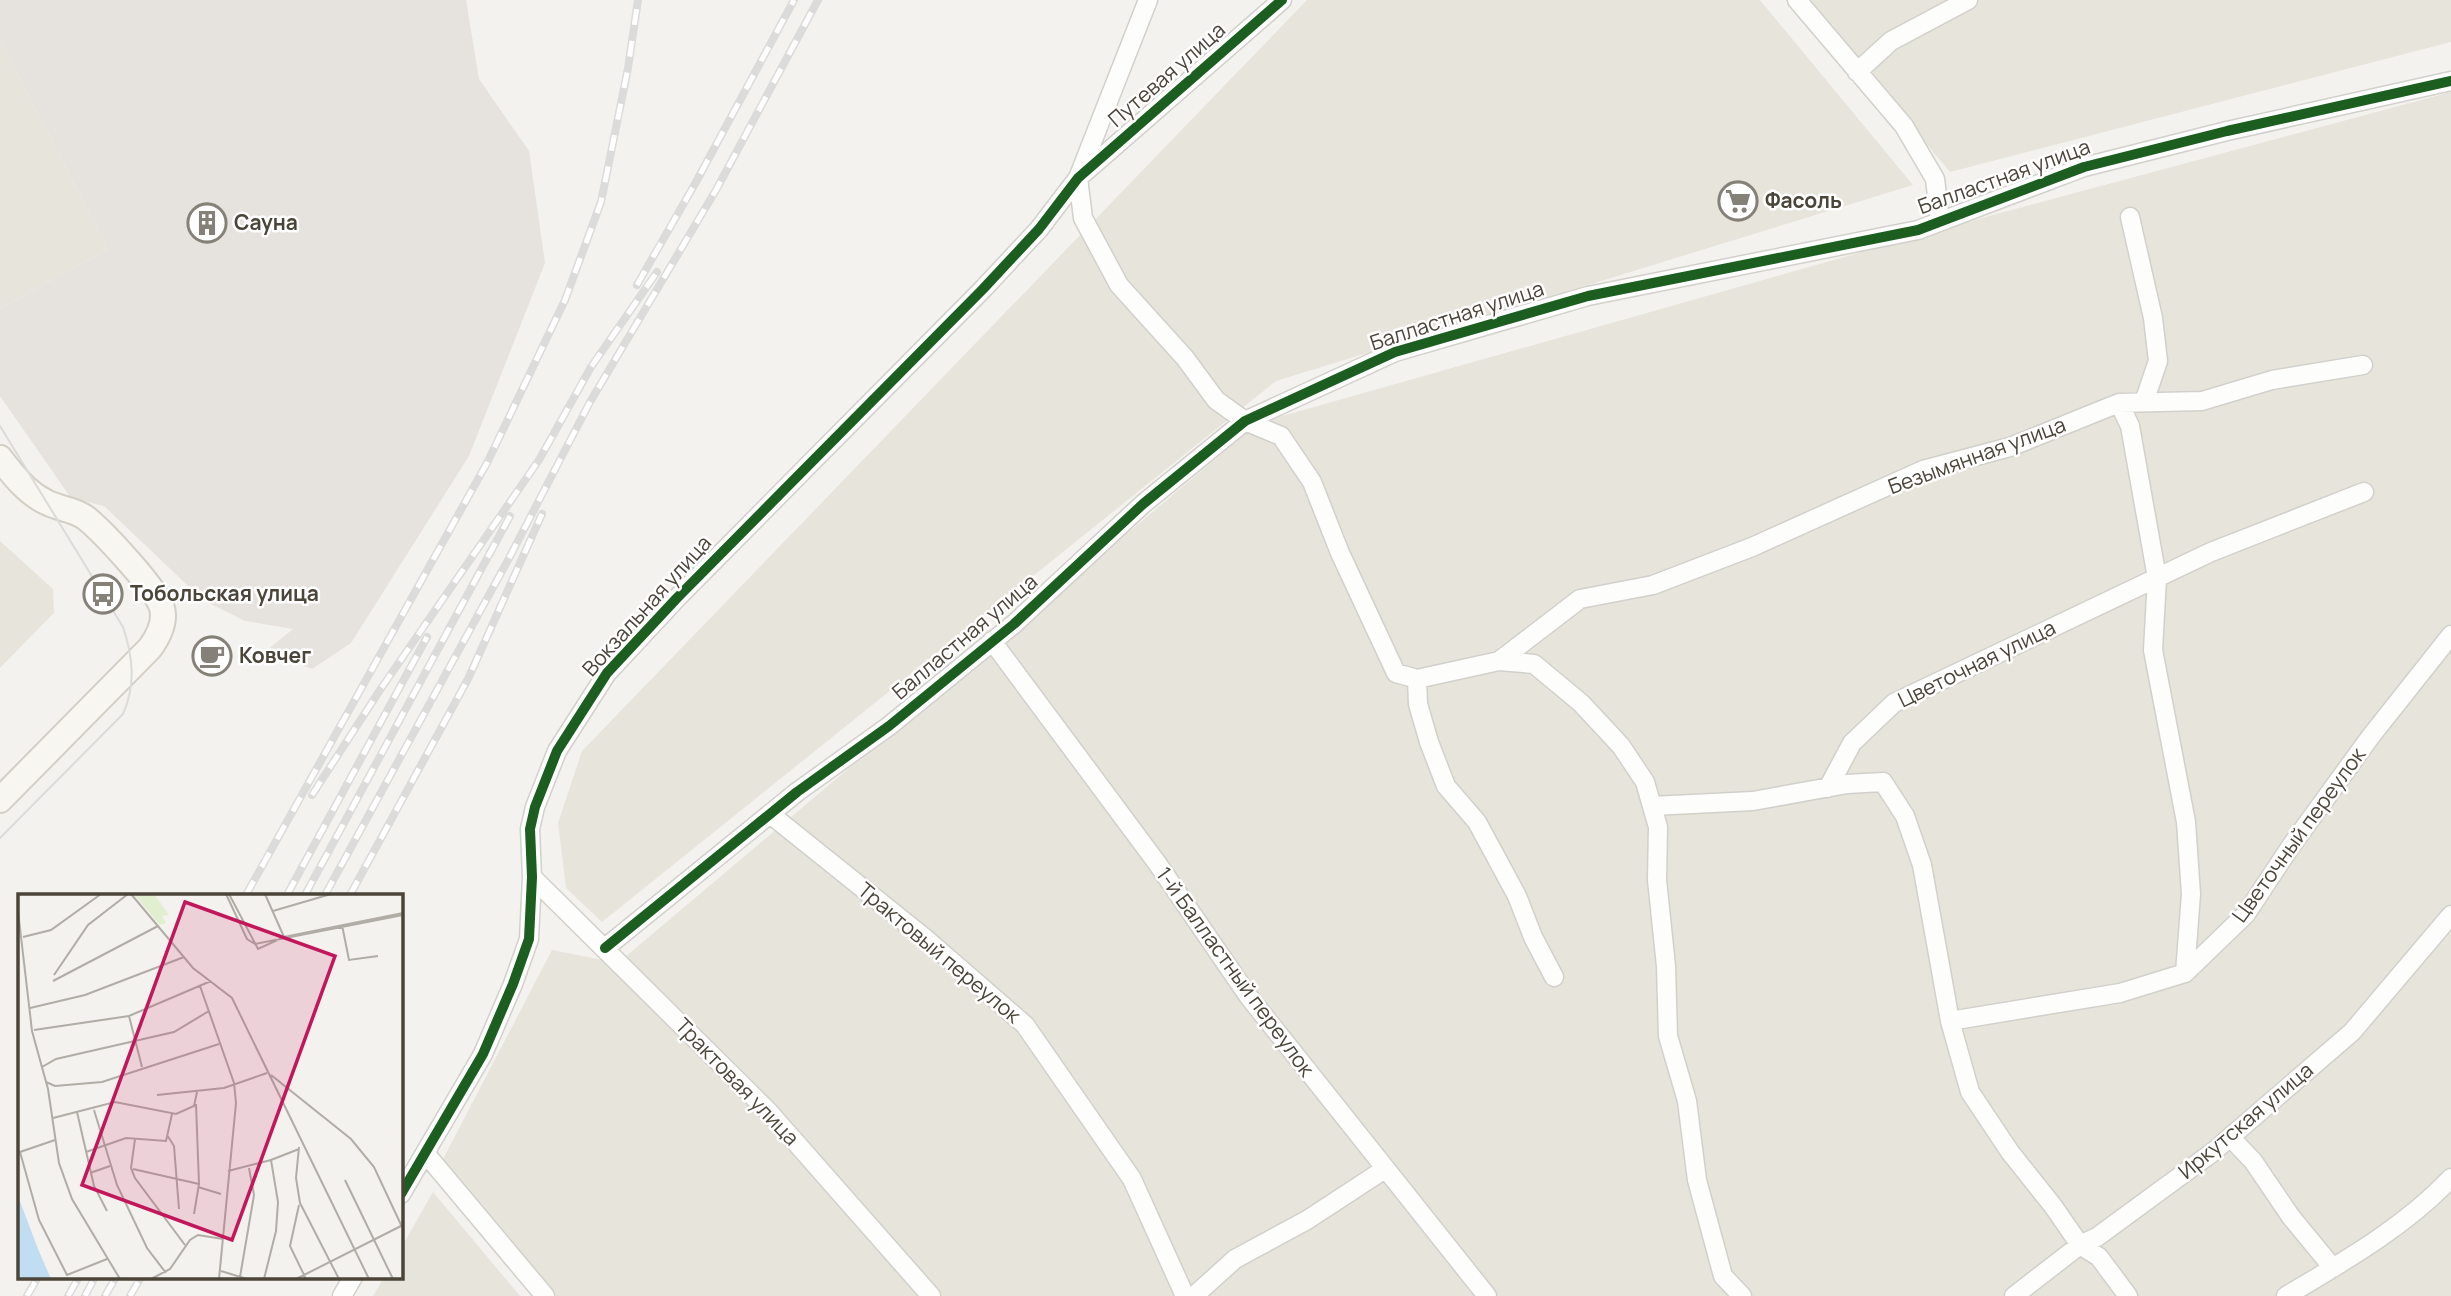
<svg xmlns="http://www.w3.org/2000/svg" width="2451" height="1296" font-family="Manrope,sans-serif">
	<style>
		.residential { fill: #e7e4dc }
		.industrial { fill: #e6e2de }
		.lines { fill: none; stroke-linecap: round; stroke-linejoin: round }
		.street-casing { stroke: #d2d0cb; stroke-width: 21 }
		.secondary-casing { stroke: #d3cfc5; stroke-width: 28 }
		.street { stroke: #fdfdfc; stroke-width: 18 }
		.secondary { stroke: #f7f6f1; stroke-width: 24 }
		.tram { stroke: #dbdbda; stroke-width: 2 }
		.rail-casing { stroke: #dbdbda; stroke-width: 8 }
		.rail { stroke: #fff; stroke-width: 5; stroke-dasharray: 16; stroke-linecap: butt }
		.cycleway-casing { stroke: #fff; stroke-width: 15 }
		.cycleway { stroke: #1b5e20; stroke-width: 10 }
		.labels { text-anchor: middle; stroke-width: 5; stroke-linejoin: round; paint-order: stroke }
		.street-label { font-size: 21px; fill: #4b4439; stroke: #fff }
		.poi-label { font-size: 21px; font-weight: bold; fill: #4b4439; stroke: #fff; text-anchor: start }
		.inset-road { fill: none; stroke: #b0aca6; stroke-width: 2 }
		.view { fill: #c2185b; fill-opacity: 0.15; stroke: #c2185b; stroke-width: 3.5 }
		.inset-edge { fill: none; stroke: #4b4439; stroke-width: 3.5 }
	</style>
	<rect width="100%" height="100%" fill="#f4f2ee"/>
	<!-- residential -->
	<path class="residential" d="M1307,0h453l153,185 -637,196 -674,541 -36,-34 -8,-65 24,-72z
		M1806,0h645v42l-501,130z
		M0,40l108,209 -108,60z
		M2451,92v1204h-1900l-110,-133 111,-213 66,13 640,-540 731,-207z
		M0,541l53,48 1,24 -54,55z
		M433,1192l87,104h-147l11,-19h17v-29z"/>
	<!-- industrial -->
	<path class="industrial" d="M0,0h466l13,79 50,72 16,112 -76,193 -118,187 -39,26 -46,-18 27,-22 -48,-8 -42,-21 -99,-94 -33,-8 -71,-102v-87l108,-60 -108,-209z"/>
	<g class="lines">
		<!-- street casing -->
		<g class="street-casing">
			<path id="street" d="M1148,0l-70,178 5,40 36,67 66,73 31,42 29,21 36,15 31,46 28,71 56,120 21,6 1,25 11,38 17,44 31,36 40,74 16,41 21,40
				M1797,0l107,126 31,53 5,42
				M1857,72l34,-31 77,-41
				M2130,217l23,101 5,43 -14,41
				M2119,403l11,23 27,152 -4,72 33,172 5,72 -6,79
				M992,641l165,222 92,134 238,299
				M1499,661l81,-62 73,-14 99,-38 171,-77 87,-23 109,-44 83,-2 70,-21 91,-15
				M1417,679l82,-18 35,3 47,39 40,43 24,36 13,45 -1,53 9,86 2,70 19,65 10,79 26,96 19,20
				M1828,788l24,-45 42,-40 317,-151 153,-60
				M1652,806l101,-5 94,-17 36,-2 22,34 17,49 28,156 20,71 40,60 43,54 27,39 19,12 29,39
				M770,814l156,125 99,86 107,154 53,117
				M532,877l236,234 163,185
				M605,948l192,-156 92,-66 125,-102 129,-120 102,-83 150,-69 193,-56 330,-66 166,-63 143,-36 224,-50
				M1950,1021l170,-28 65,-20 61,-59 45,-68 80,-110 80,-101
				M2230,1137l23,24 38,56 42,51
				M425,1153l120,143
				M401,1194l82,-140 30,-70 16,-45 3,-62 -2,-48 5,-22 22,-56 50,-78 69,-74 307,-310 56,-60 39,-51 204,-178
				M342,1296l11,-19
				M1194,1296l41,-37 72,-39 78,-51
				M2014,1296l66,-51 17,-8 116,-85 139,-120 99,-117
				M2286,1296c57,-34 119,-69 165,-118"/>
		</g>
		<!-- secondary casing -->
		<g class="secondary-casing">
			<path id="secondary" d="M0,458c13,17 27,35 46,44 13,7 28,7 40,16 17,14 71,71 76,90 4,15 -4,29 -12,40l-150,152"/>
		</g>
		<!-- street -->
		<use href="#street" class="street"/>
		<!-- secondary -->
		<use href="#secondary" class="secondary"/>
		<!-- tram -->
		<path class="tram" d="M0,426l123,201c10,30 13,58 0,87l-123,124"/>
		<!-- rail casing -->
		<g class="rail-casing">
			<path id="rail" d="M637,285l59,-103 98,-182
				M312,795l68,-105 159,-230 52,-93 66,-95
				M246,895l241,-432 78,-163 36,-98 27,-134 10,-68
				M287,895l140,-258
				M305,895l205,-379
				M325,895l182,-333 83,-160 126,-212 102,-190
				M350,895l118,-216 74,-165
				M27,1296l11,-19
				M68,1296l11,-19
				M85,1296l10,-19
				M105,1296l11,-19
				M130,1296l11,-19"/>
		</g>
		<!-- rail -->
		<use href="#rail" class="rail"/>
		<!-- cycleway casing -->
		<g class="cycleway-casing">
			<path id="cycleway" d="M605,948l192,-156 92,-66 125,-102 129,-120 102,-83 150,-69 193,-56 330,-66 166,-63 143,-36 224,-50
				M401,1194l82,-140 30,-70 16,-45 3,-62 -2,-48 5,-22 22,-56 50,-78 69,-74 307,-310 56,-60 39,-51 204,-178"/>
		</g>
		<!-- cycleway -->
		<use href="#cycleway" class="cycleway"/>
	</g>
	<!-- icons -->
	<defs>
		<g id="supermarket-ring" transform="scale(2.0125)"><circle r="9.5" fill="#fff" stroke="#868178" stroke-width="1.5"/><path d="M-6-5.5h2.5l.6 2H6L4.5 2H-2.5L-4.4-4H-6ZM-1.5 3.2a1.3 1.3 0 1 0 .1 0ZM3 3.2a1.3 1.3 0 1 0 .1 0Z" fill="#868178"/></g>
		<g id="building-ring" transform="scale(2.0125)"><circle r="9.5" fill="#fff" stroke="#868178" stroke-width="1.5"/><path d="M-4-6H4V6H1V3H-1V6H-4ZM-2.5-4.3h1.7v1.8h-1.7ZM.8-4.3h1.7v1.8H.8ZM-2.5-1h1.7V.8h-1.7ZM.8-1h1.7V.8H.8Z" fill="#868178"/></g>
		<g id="bus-ring" transform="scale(2.0125)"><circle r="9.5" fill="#fff" stroke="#868178" stroke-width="1.5"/><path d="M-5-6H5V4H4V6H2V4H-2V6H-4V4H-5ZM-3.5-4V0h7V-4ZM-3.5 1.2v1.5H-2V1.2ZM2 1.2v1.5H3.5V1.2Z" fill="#868178"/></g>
		<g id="cafe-ring" transform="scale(2.0125)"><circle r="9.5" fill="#fff" stroke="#868178" stroke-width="1.5"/><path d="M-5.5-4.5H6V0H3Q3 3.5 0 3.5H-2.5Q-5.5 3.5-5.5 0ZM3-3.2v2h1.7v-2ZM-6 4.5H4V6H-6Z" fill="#868178"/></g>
	</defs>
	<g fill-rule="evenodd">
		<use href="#supermarket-ring" x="1738" y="201"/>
		<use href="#building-ring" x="207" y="223"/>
		<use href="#bus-ring" x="103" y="594"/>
		<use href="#cafe-ring" x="212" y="656"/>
	</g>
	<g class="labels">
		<!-- street labels -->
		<g class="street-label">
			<text transform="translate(1167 75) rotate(-41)" y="7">Путевая улица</text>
			<text transform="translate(2004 177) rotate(-20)" y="7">Балластная улица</text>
			<text transform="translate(1457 316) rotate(-18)" y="7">Балластная улица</text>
			<text transform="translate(1977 456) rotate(-20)" y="7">Безымянная улица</text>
			<text transform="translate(647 606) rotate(-48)" y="7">Вокзальная улица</text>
			<text transform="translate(965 637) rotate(-40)" y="7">Балластная улица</text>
			<text transform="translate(1977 664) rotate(-26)" y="7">Цветочная улица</text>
			<text transform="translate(2299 835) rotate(-54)" y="7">Цветочный переулок</text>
			<text transform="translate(939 953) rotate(40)" y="7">Трактовый переулок</text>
			<text transform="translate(1235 972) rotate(54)" y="7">1-й Балластный переулок</text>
			<text transform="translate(737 1082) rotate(46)" y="7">Трактовая улица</text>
			<text transform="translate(2246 1121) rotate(-40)" y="7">Иркутская улица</text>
		</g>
		<!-- poi labels -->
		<g class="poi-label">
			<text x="1765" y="208">Фасоль</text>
			<text x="234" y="230">Сауна</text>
			<text x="130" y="601">Тобольская улица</text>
			<text x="239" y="663">Ковчег</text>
		</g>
	</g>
	<!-- overview -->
	<g transform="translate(18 894)">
		<rect width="385" height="385" fill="#f4f2ee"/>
		<path d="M116,0h20l15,21 -7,1 4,7 -6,2z" fill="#e1eecf"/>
		<path d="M0,302l20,53 13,30h-33z" fill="#c0ddf1"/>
		<path class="inset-road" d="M113,0l62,74 39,30 137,281M208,0l21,45 8,5 148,-29M211,0l29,55 26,-12 119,-24M247,0l19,43M0,17l14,120 16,58 11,74 13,36 48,80M255,17l58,-17M324,31l7,35 29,-4M5,43l28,-7 50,-36M36,81l34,-50 40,-31M35,87l105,-55M182,92l34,97 2,20 -17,176M12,114l55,-13 99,-38M111,122l13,51M16,136l95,-14 82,-35M24,173l14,-8 118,-27 35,-21M253,181l80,64 23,28 29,62M28,188l9,4 47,-4 117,-38M139,201l67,-7 43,-15M76,216l23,75 30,63 19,25M59,218l17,74 13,25M35,224l62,-16 61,12 18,-8 3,-14M149,241l7,11 5,63M117,245l-4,29 4,10 50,67M37,246l-35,12 19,68 28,55 40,-16M281,253l-3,31 4,25 39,76M68,258l40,-14 40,3 6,-27M115,275l66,15M210,277l43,-11M72,279l20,-7M327,286l48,99M180,293l23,7M281,311l-9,41 16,33M176,320l5,-30 -3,-80M203,377l26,8M222,383l14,-82 -5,-27M133,385l19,-10 20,-29 8,-5 25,4M246,385l12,-48 2,-29 -7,-42 28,-11M278,385l105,-53"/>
		<path class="view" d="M167,8l150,54 -103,284 -150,-55z"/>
		<rect width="385" height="385" class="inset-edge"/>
	</g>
</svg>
